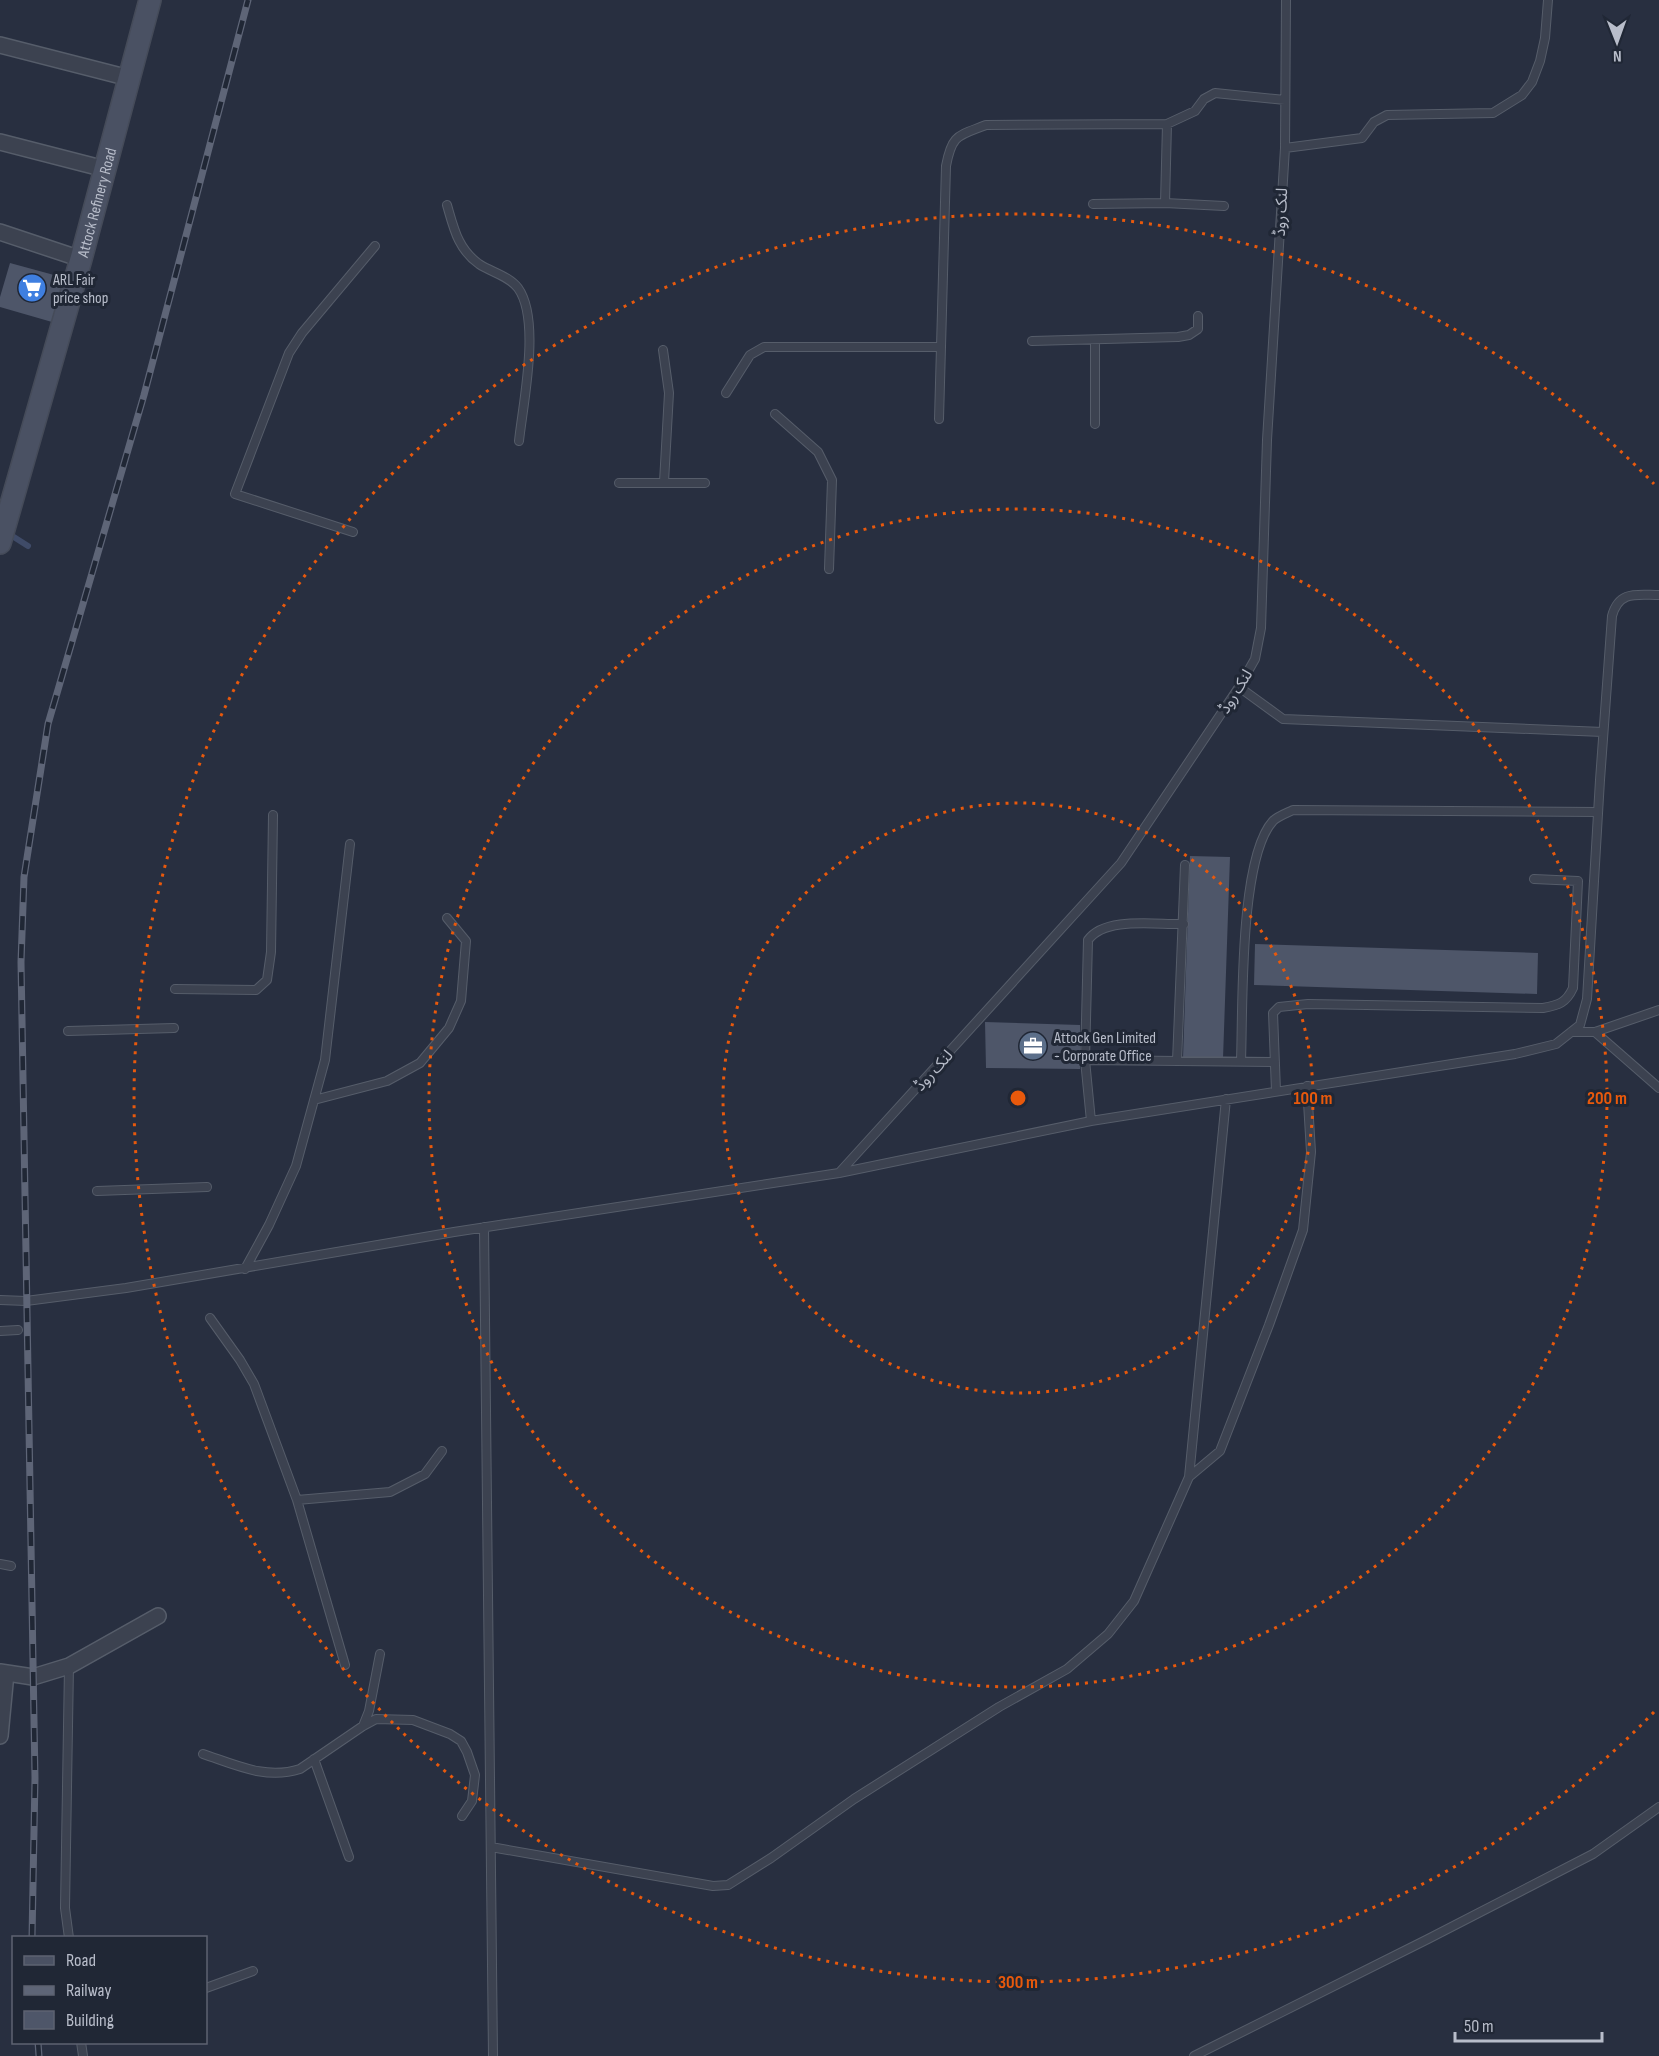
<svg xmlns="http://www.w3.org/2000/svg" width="1659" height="2056" font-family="'Sofia Sans Condensed','Noto Sans Arabic',sans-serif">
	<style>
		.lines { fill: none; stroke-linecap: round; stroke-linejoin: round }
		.stream { stroke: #3f4b68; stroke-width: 6 }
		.building { fill: #4e5669 }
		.lane-casing { stroke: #565d6a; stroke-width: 10 }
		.street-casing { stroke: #565d6a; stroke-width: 18 }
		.secondary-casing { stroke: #454b59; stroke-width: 24 }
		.lane { stroke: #3c4250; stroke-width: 8 }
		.street { stroke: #3c4250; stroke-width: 15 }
		.secondary { stroke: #4a5163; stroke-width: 21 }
		.rail-casing { stroke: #5e6577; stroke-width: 7 }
		.rail { stroke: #202735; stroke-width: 4.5; stroke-dasharray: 14; stroke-linecap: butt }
		.ring { fill: none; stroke: #e8590c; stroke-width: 3; stroke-dasharray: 3 6 }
		.labels { text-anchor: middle; stroke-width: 6; stroke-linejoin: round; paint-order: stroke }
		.street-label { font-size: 16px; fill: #b8bdca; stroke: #202735 }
		.poi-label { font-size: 16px; fill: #b8bdca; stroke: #202735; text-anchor: start }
		.centre { fill: #e8590c; stroke: #202735; stroke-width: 3 }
		.ring-label { font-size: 18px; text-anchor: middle; font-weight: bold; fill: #e8590c; stroke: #202735; stroke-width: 6; stroke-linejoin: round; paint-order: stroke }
	</style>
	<rect width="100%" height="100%" fill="#282f40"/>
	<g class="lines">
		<!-- stream -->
		<path class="stream" d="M6,532l22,14"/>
	</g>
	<!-- building -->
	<path class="building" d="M10,263l55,15 -13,44 -52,-15v-10z
		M1190,856l40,1 -7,202 -40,-1z
		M1255,944l283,9 -1,41 -283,-9z
		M985,1022l95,3v44l-94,-1z"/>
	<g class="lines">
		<!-- lane casing -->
		<g class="lane-casing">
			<path id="lane" d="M1285,148l77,-10 12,-16 13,-7 106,-2 29,-18 10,-13 8,-21 5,-23 3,-38
				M1165,203l2,-79
				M1093,204l72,-1 59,3
				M447,205c7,24 11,44 32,59 12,8 30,12 39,24 23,32 5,115 1,153
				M1032,341l146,-4 11,-2 9,-6v-13
				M663,350l6,43 -5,89
				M726,393l24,-38 14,-8h177
				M775,414l43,38 14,28 -3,89
				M939,419l7,-253c6,-32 12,-30 40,-41l181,-1 28,-13 9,-12 11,-6 70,7
				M1095,424v-83
				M619,483h86
				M353,532l-118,-38 54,-141 13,-20 73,-87
				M1239,687l44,32 320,13
				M175,989l81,1 11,-10 4,-28 2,-137
				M68,1031l106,-3
				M1571,1032h24l64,-22
				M1595,1032l64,56
				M1085,1060l190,2
				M1177,1061l8,-196
				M1241,1061c2,-52 -2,-203 32,-240 5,-5 14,-8 20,-11l305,2
				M1276,1091l-3,-78 6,-6 29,-3 235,4c16,-3 23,-5 30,-20l5,-107 -44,-2
				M314,1100l73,-19 33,-18 29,-35 12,-27 5,-60 -19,-23
				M1091,1121l-6,-61 3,-120c17,-24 69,-15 96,-16
				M839,1173l282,-310 118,-176 16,-28 6,-31 6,-188 18,-292 1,-148
				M97,1191l110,-4
				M484,1227l9,829
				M245,1269l24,-44 27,-59 29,-106 25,-216
				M0,1300l26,1 100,-13 328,-56 385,-59 252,-52 424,-67 41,-10 24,-19 7,-26 13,-219 12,-164c7,-26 25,-21 47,-21
				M210,1318l30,42 14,24 43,116 48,165
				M0,1331l18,-1
				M1189,1477l31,-26 49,-126 34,-95 8,-78 -4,-66
				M297,1500l93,-8 35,-18 17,-23
				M0,1564l11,2
				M69,1666l-4,242 4,30
				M363,1726l6,-15 11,-57
				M203,1754c33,11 63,26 97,15l63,-43 13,-7 37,1 37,14 11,7 6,11 8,23 -3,26 -10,15
				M314,1759l35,98
				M491,1847l222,39 15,-1 43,-27 83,-59 145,-92 68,-38 41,-35 26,-33 55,-124 37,-378
				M206,1988l47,-17
				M81,2042l2,14
				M1194,2056l234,-117 165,-85 66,-47"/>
		</g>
		<!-- street casing -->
		<g class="street-casing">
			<path id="street" d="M0,45l129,33
				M0,142l105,27
				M0,232l81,27
				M0,1672l33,5 36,-11 89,-50
				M0,1736l6,-63"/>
		</g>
		<!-- secondary casing -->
		<g class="secondary-casing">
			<g id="secondary">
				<path id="s1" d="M0,543l81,-284 69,-259"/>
			</g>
		</g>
		<!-- lane -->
		<use href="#lane" class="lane"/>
		<!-- street -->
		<use href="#street" class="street"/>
		<!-- secondary -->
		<use href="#secondary" class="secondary"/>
		<!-- rail casing -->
		<g class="rail-casing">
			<path id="rail" d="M32,1938l3,-160 -14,-816 3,-85 24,-153 96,-329 104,-395
				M38,2042l1,14"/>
		</g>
		<!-- rail -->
		<use href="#rail" class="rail"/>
	</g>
	<!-- distance rings -->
	<g class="ring">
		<circle cx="1018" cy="1098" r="295"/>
		<circle cx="1018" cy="1098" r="589"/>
		<path d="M1654 1712A884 884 0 1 1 1654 484"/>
	</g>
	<!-- icons -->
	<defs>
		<g id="supermarket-disc" transform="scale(1.5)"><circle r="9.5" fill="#3f7fe0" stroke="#202735"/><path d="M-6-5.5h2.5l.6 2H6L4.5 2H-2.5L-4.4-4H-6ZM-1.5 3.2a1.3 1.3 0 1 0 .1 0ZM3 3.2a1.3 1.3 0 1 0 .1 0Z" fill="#fff"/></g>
		<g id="office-disc" transform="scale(1.5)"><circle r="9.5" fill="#5c6f8a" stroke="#202735"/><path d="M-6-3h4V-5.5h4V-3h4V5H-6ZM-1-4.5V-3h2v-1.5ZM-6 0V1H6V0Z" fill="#fff"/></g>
	</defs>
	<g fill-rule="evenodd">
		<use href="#supermarket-disc" x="32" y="288"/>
		<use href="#office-disc" x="1033" y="1046"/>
	</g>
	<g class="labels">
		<!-- street labels -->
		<g class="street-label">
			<text dy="6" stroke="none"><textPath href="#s1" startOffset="354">Attock Refinery Road</textPath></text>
			<text transform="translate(1280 212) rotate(-87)" y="6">لنک روڈ</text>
			<text transform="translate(1235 691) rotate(-58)" y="6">لنک روڈ</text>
			<text transform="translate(933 1070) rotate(-48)" y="6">لنک روڈ</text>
		</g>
		<!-- poi labels -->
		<g class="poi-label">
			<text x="53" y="285">ARL Fair<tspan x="53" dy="18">price shop</tspan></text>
			<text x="1054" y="1043">Attock Gen Limited<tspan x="1054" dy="18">- Corporate Office</tspan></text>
		</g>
	</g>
	<circle cx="1018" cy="1098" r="9" class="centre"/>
	<g class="ring-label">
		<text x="1313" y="1104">100 m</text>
		<text x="1607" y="1104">200 m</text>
		<text x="1018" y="1988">300 m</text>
	</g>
	<!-- legend -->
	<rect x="12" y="1936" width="195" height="108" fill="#202735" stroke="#5d6371" stroke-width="1.5"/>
	<rect x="24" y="1956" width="30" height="9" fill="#4a5163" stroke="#5d6371" stroke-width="1.5"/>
	<text x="66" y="1966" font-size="18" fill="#b8bdca">Road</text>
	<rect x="24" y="1986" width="30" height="9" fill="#5e6577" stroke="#5d6371" stroke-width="1.5"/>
	<text x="66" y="1996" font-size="18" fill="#b8bdca">Railway</text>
	<rect x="24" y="2011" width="30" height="18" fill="#4e5669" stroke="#5d6371" stroke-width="1.5"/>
	<text x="66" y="2026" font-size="18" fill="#b8bdca">Building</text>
	<!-- north arrow -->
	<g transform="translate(1617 42) rotate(179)" stroke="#202735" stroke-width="4.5" paint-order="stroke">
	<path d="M0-4.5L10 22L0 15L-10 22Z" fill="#b8bdca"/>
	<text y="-9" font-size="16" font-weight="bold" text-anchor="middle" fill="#b8bdca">N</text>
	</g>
	<!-- scale -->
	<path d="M1455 2032v9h147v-9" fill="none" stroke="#b8bdca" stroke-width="3"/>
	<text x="1464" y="2032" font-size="18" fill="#b8bdca" stroke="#202735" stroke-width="4.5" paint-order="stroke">50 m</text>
</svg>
